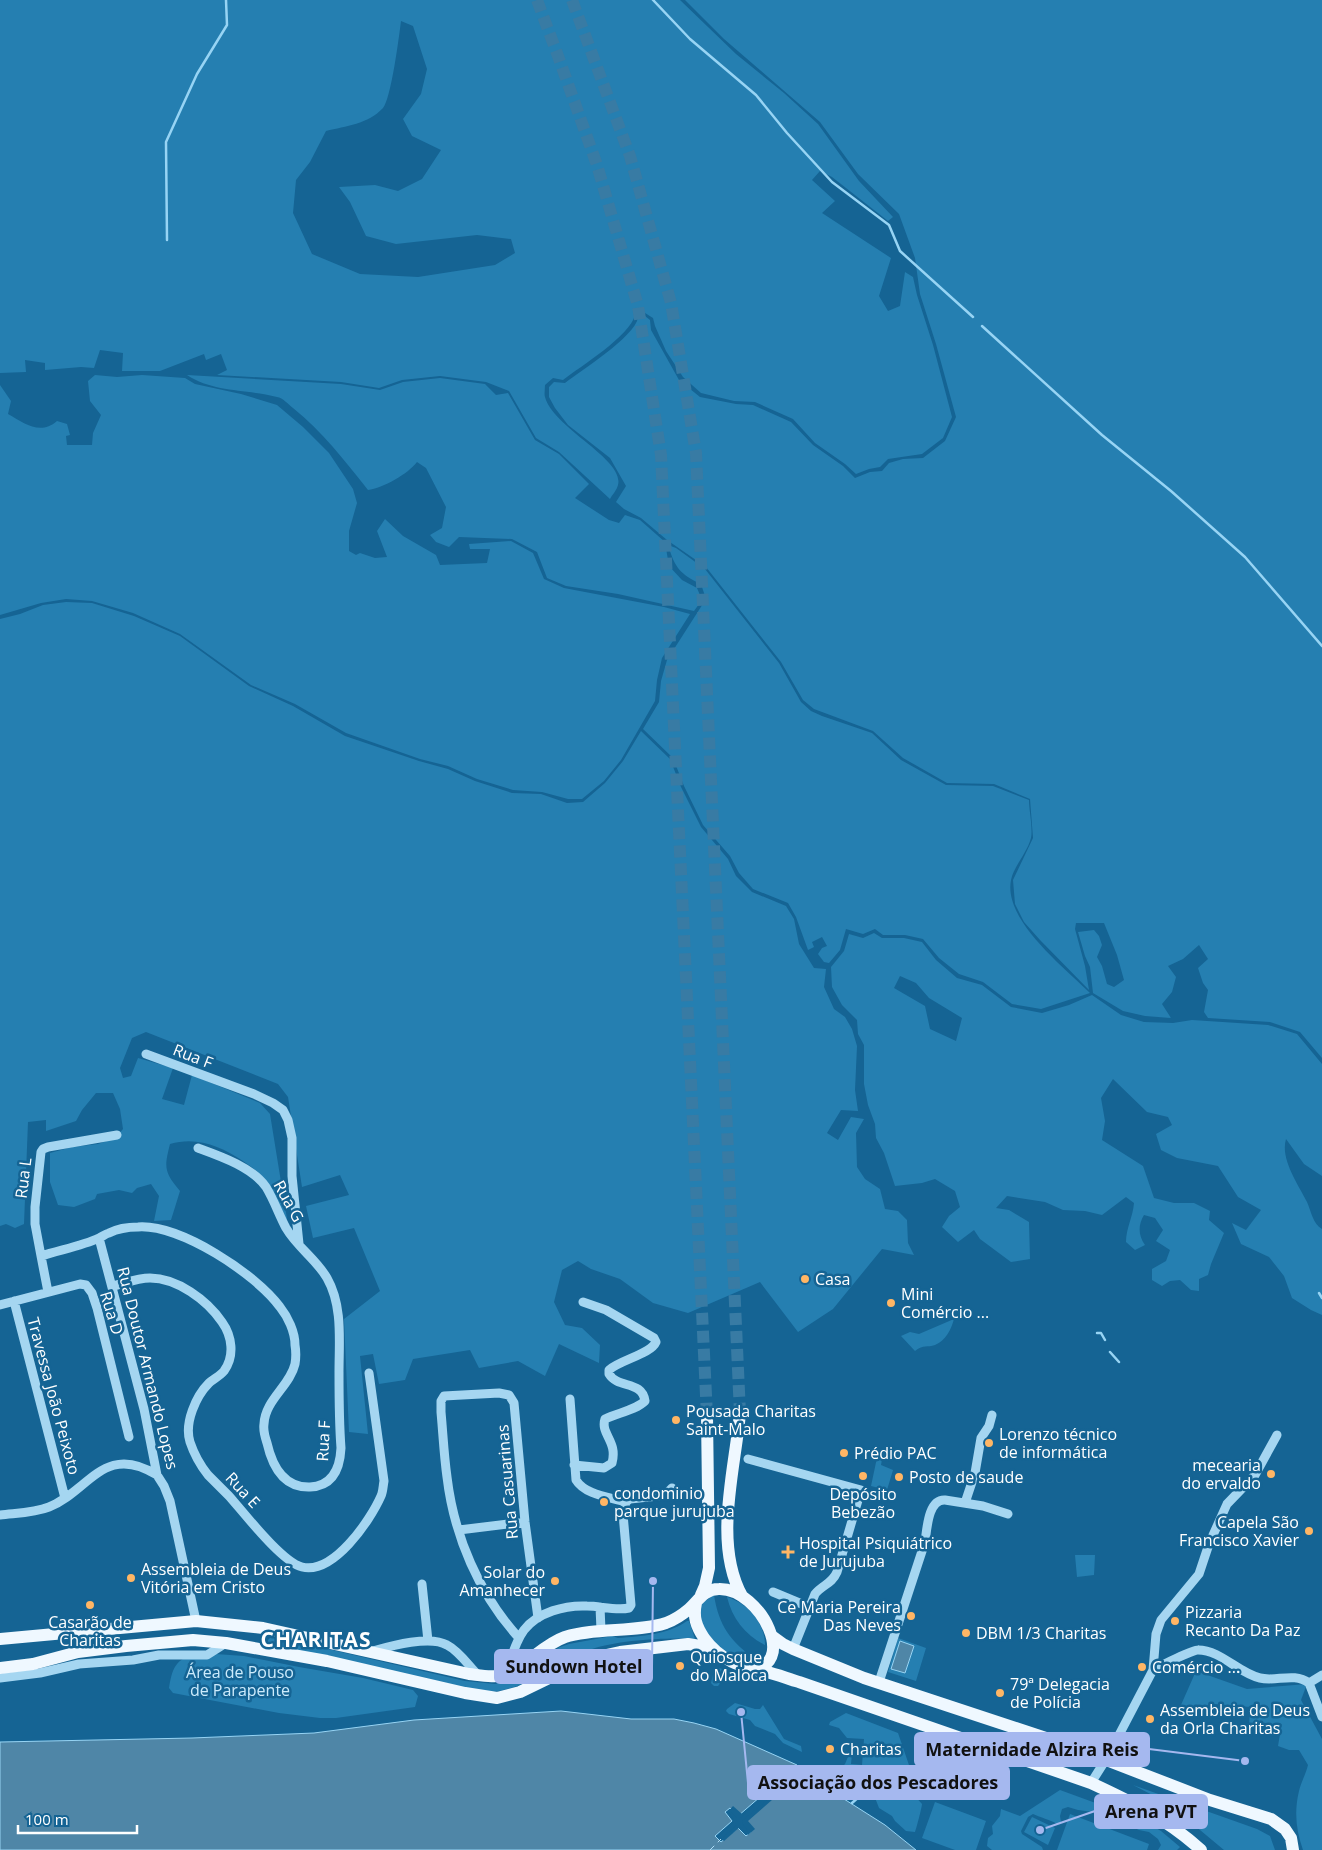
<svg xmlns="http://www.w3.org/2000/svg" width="1322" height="1850" font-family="'Open Sans',sans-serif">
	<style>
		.green { fill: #257fb1; fill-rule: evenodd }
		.water { fill: #4f86a7; stroke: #97d4f4 }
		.pier { fill: #156494 }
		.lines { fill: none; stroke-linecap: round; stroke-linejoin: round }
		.stream { stroke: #97d4f4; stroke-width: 2.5 }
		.ferry { stroke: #b1dff8; stroke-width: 1; stroke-dasharray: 6 5; stroke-linecap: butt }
		.major-tunnel { stroke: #387ba4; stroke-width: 12; stroke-dasharray: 12 6; stroke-linecap: butt }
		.minor { stroke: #a5d6f1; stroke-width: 9 }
		.major { stroke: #eff8ff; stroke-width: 12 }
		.poi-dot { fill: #ffb665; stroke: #156494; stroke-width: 2 }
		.labels { text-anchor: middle; stroke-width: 5; stroke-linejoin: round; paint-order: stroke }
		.street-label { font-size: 16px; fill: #fff; stroke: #156494 }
		.poi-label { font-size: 16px; fill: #fff; stroke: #156494; text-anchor: start }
		.park-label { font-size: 16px; fill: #ccebfc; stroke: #156494 }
		.district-label { font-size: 21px; font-weight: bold; letter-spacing: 1px; fill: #fff; stroke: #156494 }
		.leader { fill: none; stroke: #a5b8ef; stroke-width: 2 }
		.callout-dot { fill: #a5b8ef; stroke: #156494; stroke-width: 2 }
		.callout { fill: #a5b8ef; stroke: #a5b8ef; stroke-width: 2 }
		.callout-label { font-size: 18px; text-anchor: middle; font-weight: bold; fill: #111 }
	</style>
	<rect width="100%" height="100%" fill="#156494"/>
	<!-- green -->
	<path class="green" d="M0,0h680l56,54 48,39 34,31 41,57 34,36 -5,4 -56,-44 -12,-6 -8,9 23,21 -13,12 69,45 -12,38 9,15 12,-5 5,-34 8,5 4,18 16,50 19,72 -9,21 -21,16 -34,5 -8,8 -11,2 -13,5 -11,-10 -30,-21 -22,-24 -38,-17 -21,-1 -33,-8 -18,-16 -17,-26 -11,-25 -2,-8 -8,-5 -10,2c-5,21 -54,51 -72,65l-10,-2 -8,7c0,4 -1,9 0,12 8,31 80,62 73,88 -1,5 -6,10 -8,14l-51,-47 -23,-14 -27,-47 -23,-9 -46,-6 -38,4 -23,8 -38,-6 -124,-7 10,-5 -6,-16 -15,6 -2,-6 -44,17h-38l1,-18 -23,-3 -6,18 -13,-1 -36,3v-7l-20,-3 1,12 -26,1zM401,21l12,5 14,43 -6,25 -18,25 9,17 29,14 -19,29 -24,12 -23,-6 -36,2 11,15 16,34 30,8 81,-9 34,4 4,14 -20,12 -77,12 -58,-3 -48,-20 -19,-41 3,-33 14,-18 16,-31c20,-5 42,-7 57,-23 8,-9 16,-71 18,-87z
		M685,0h637v1058l-22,-26 -30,-10 -62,-4 -4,-6 4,-22 -5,-7 -5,-15 10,-9 -9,-14 -16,14 -15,7 8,11 -4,15 -10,12 9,14 -26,-2 -22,-5 -30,-18 -3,-26 -5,-11 -7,-24 16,-2 5,6 3,9 -5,12 5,9 5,18 7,3 10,-7 -7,-25 -13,-32h-28l-1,6 10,37 4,24 -49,-50 -16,-18 -9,-18 -2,-24 20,-42 -3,-39 -36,-15 -47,-1 -44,-25 -30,-27 -59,-22 -11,-9 -22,-38 -75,-95 -39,-27 -26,-22 -17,-9 -8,-7 10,-16 -16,-28 -42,-33 -13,-17 -6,-11v-10l5,-5 11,1c17,-13 69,-46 73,-65l7,-2 5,4 1,10 28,50 21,17 36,7 17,1 38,17 22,23 30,21 12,12 15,-6 12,-1 7,-8 14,-4 20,-1 22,-17 11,-24 -20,-73 -16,-50 -5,-36 -16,-44 -41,-40 -38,-52 -96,-83z
		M95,375l22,2 25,-2 43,3 10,6 46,10 36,11 26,22 26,26 24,36 4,14 -8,28v20l7,4 4,-2 15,5 12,-1 -10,-26 8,-12 18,17 33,19 4,10 47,-2 3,-14h-20l-1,-5 42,-3 22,12 11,26 20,9 100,19 26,7 -28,44 -5,22 -2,21 -34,59 -17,21 -22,18h-14l-26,-7 -29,-2 -36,-11 -29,-13 -28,-7 -74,-26 -51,-29 -44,-19 -71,-51 -47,-21 -41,-12 -26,-2 -25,4 -41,12v-230l11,16 -3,13c16,9 32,22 49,7l10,3 3,11 -4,1 1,9h25l1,-12 8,-18 -11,-14 -2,-20z
		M187,375l154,9 39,6 23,-8 37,-4 45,6 11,11 12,-2 27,47 24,14 30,30 -14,14 34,22 10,3 6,-8 15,5 25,22 4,24 13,14 15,8 5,12 -8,11 -76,-17 -52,-8 -19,-8 -10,-26 -25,-13 -53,-2 -10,10 -13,-5 -6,-7 12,-7 4,-21 -20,-39 -9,-6c-9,12 -34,26 -49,28 -23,-29 -46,-59 -75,-82 -5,-4 -10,-10 -16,-11 -29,-8 -63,-4 -90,-22z
		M668,545l8,3 29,21 74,94 22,39 10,9 11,5 50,17 29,27 45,25 47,1 36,14c0,10 4,29 2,38 -4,15 -17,28 -20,42 -8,40 53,87 79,113l-49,16 -29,-5 -29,-22 -24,-8 -20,-16 -16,-19 -18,-4h-22l-8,-6 -12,5 -17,-5 -6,21 -11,13 -5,-1 -6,-8 4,-6 5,-2 -5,-9 -10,5 2,5 -6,3 -12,-33 -8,-14 -35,-14 -14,-16 -9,-17 -27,-31 -19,-39 -11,-28 -30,-29 16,-27 2,-21 6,-21 39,-61 -5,-15c-21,-10 -26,-16 -33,-39z
		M66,602l26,1 42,13 46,20 69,50 44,20 52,30 74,25 29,8 27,12 37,12 29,1 26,9 16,-1 22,-19 18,-22 18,-30 29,28 11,28 20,40 27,32 8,17 16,16 34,14 8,13 5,25 15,24 12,1 -2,18 10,22 11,8 7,12 5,17 -2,44 3,21 -17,-1 -14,23 11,7 13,-23 13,2 -8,14 1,34 8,12 15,10 5,20 13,2 9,9 1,23 6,12 -32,-6 -49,60 -35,23 -38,-50 -72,31 -35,-10 -33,-24 -29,-10 -13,-8 -16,9 -8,32 11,23 17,3 18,17 -1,18 -40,-19 -14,32 -27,-15 -39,7 -9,-18 -57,9 -8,21 -26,4 -6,-30 -13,2 8,78 -19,-2 -5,-113 36,-28 -26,-63 -41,10 -7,-32 43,-11 -9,-20 -38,12 -14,-90 -10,-13 -132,-52 -14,6 -12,30 3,10 8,-2 7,-18 35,10 -11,31 22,6 8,-30 68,28 10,11 17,105 -4,-1c-6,-13 -12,-27 -19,-39 -5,-7 -14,-13 -21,-18 -22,-15 -47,-25 -73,-17 -6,24 -6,28 10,47l-9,29 -17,1 5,-25 -8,-12 -14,4 -5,5 -13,-3 -22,4 -2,5 -21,8 -16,-2 -8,-23v-29l22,-6 26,-3 17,-6 8,-9 -3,-20 -7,-16h-17l-14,17 -6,11 -30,10v-11l-18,2 -4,102 -9,4 -9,-4 -6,2v-607l20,-5 23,-9z
		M874,933l8,5h22l18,4 14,18 21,18 25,7 29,22 31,6 27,-8 23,-10 29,20 23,7 29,1 19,-3 76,5 29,9 25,30v112l-18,-12 -18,-25c-6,20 12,45 21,63 4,9 6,22 15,27v86l-11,-5 -19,-12 -8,-22 -15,-19 -28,-13 -9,-21 14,7 15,-20 -23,-13 -20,-31 -41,-8 -16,-8 -5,-16 16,-9 -4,-8 -21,-5 -34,-33 -12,19 4,23 -3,19 41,26 11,32 20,5h20l16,8 -1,9 15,13 -13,31 -3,11 -9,4v12l-8,-1 -11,-10 -10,1 -8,5 -10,-6v-11l14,-8 4,-11 -14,-9 7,-11 -8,-12 -11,-3c-6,10 -6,20 1,30l-10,5 -9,-8c0,-14 7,-25 8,-39l-8,-6 -24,18 -17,-4 -22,-1 -18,-8 -38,-6 -11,12 13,2 20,12 1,37 -19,3 -31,-23 -6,-9 -16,12 -16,-15 7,-11 11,-9 -5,-16 -20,-12 -13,4 -27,3 -11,-33 -8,-15 -1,-14 -7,-19 -4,-21v-39l-6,-11 -1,-14 -15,-15 -10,-18 -1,-20 13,-16 5,-17 14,4zM900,976l16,7 13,15 33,20 -6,23 -26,-12 -5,-23 -31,-18z
		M954,1319c-3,11 -8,21 -19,26 -8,3 -11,-1 -20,6l-14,-15 9,-4 9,2z
		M878,1453l5,1 -2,11 12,5 -6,20 -16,-4z
		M1075,1555h20l-1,20 -17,2z
		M714,1595c5,31 16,46 42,65 -21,7 -54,-24 -57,-45 0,-3 2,-8 2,-11z
		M727,1597c20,6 38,25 38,48 -20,-10 -33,-27 -38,-48z
		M687,1621h2l6,18c-26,-2 -78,1 -103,10 -35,12 -67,43 -106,43l-217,-47 -2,-2 1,-3 2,-2 28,4 167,39 30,3 23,-7 26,-20 16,-10 9,-3 43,-8 6,2c24,-2 49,-3 69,-17z
		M898,1638l28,10 -10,33 -28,-9z
		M201,1653l43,3 55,11 64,11 50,12 5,6 -3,11 -79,11h-16l-41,-5 -106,-20 -4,-5c4,-24 8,-30 32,-35z
		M715,1667l19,5 -7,11 -6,-1 -3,4h-4l-3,-3z
		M1196,1671l51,18 60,-5 -6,16 21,39v111h-19c-7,-20 -9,-38 -4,-59 2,-9 7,-17 9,-26l-9,-15h-10l-11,-4 2,-12 -31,-6 1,-21 -36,-3 -37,10z
		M735,1703l20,6h5l3,-4 21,34 17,7 1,6 -19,-9 -8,-9 -20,-8 -5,-6 -21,-6 -3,-3 1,-2z
		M846,1713l52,20 12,35 -3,5 10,4 -5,2v14l10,11c0,3 -6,26 -7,28l-9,-1 -11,-10 -3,-5 -13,-8 -12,-31 -11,-3 -4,3h-4l-3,-5 -5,-3 5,-5 5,-12 2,1 -1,11 11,1 2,-26 -17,-1 -8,-10 -10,-3 1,-3z
		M1133,1785l124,44 13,7 5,14h-51l-48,-40 -14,-10z
		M1060,1790l82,30 19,11 19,16 -3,3h-19l3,-5 -3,-6 -9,-7 -10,-2 -11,-5 -10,2 -12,-5 -13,-10 -15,-2 -10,-3 -6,2 -2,7 1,6 -4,2c-8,-5 -16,-6 -24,-10l-5,3 -7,14 1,3 20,13 1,3h-51l-5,-4 1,-8 5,-4 -1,-8 8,-10 1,-7 19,7z
		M935,1802l51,19 -10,29h-21l-33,-12z
		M1070,1814l79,30 -2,6h-90z
		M1032,1817l23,11 -7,17 -24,-13z"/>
	<!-- water -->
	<path class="water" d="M900,1641l14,5 -9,27 -14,-4z
		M561,1711l70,8h43l20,4 22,6 81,36 -59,51 -8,-8 -5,4 7,9 -17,15 6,6 17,-14 8,8 5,-4 -7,-10 59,-49 82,52 31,25h-916v-108l192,-4 122,-5 100,-13z"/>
	<!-- pier -->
	<path class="pier" d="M799,1764l-1,3 -58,51h-3l-7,-7 -1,1 5,8v2l-15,14 15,-15 -7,-8 6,-7 9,8z
		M803,1770l2,1 -57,50 7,8 -7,6 -8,-8 -16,14 -3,-2 -1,-1 1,1 16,-14 2,1 7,7 2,-2 -6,-8 1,-3z"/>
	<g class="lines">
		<!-- stream -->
		<path class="stream" d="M653,0l37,39 66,56 31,38 45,49 57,43 11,26 73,66
			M167,240l-1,-98 31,-68 30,-49 -1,-25
			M982,326l120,109 69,56 74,66 77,89
			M1319,1293l3,5
			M1097,1333h4l4,7
			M1110,1352l9,10
			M852,1803l8,-7 -1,-8 4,-12"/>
		<!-- ferry -->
		<path class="ferry" d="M710,1850l11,-11"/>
		<!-- major-tunnel -->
		<path class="major-tunnel" d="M537,0l21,56 39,109 41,141 23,149 46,961
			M572,0l58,156 41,147 25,150 44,960"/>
		<!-- minor -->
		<path class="minor" d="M146,1054l108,40 19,9 10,7 5,10 4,18v38l7,68
			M99,1238l45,171 13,66 7,11 6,15 26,120
			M41,1256l-6,-32v-17l6,-55 2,-3 5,-2 69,-12
			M113,1286c12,-3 25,-8 37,-8 27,0 57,22 72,44 10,14 13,34 2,49 -4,5 -11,8 -15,12 -13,13 -25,40 -19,59 4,12 10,23 18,33 7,7 14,14 21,21 15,17 53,66 73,71 31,8 68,-46 79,-71 2,-4 2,-10 3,-15l-15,-108
			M48,1292l-7,-36c18,-6 41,-10 58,-18 3,-1 6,-4 10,-5 8,-4 20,-6 29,-6 42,-3 118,47 142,80 8,10 15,25 15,38 1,6 1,13 0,19 -5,22 -30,36 -31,60 -1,6 1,13 3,19 5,22 16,45 43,44 23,-1 30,-19 31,-39 -2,-26 -2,-51 -2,-76 0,-31 4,-66 -12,-94 -11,-19 -30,-31 -41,-50 -7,-13 -12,-28 -20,-41 -14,-20 -46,-31 -68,-39
			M14,1301l51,197
			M0,1305l80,-21 6,1 6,8 5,15 32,129
			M570,1399l6,81c9,15 34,17 50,22
			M748,1459l113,31 -24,82c-5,12 -15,13 -22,22l-22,55
			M574,1465l30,3 8,-5c6,-22 -12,-29 -7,-44 12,-6 31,-9 40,-18 -3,-21 -27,-12 -36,-27v-4c11,-10 42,-16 47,-28l-2,-4 -48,-28 -23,-8
			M965,1503l10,-30 6,-35 8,-12 3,-11
			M0,1515c16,-2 34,-2 49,-8 40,-16 55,-65 108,-32
			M459,1530l66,-8
			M422,1584l6,57
			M773,1592l36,15
			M600,1607l1,23
			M519,1638c-40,-44 -65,-102 -72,-161 -3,-21 -4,-43 -6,-65v-11l3,-5 55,-3 10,2 5,8 11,119 13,96
			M373,1651c18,-5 57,-16 74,-6 12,6 21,20 31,30
			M1153,1670c4,-3 42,-21 45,-20 23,0 40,23 62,28 16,4 34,-6 49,5
			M506,1673c5,-14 9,-31 18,-43 14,-18 41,-25 63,-24 13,0 29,5 42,2l2,-3 -8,-91 3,-12 4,-3 28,-3 8,-2 6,-6
			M0,1678l40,-5 39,-9 54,-4 26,-5h48l19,-12
			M879,1682l46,-140c2,-13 3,-43 20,-42l38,6 25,8
			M1309,1683l13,34
			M1309,1683l13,-8
			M1091,1783l17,-27 45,-86 3,-36 5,-14 38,-46 10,-30 18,-40 28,-29 22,-40"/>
		<!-- major -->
		<path class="major" d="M740,1413c-5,57 -27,130 2,183
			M701,1595l4,-9 4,-18 -2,-152
			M696,1603c-3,14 0,23 8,35 16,22 37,30 62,34 11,2 22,7 33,10l292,101c41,19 76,36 110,67
			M772,1636l11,8 10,5 71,29 206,68 140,54 61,19 14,10 6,9 2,12
			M0,1639l196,-18 67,7 206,46c9,1 18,3 27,2 26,-3 43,-30 69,-39 32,-10 69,-4 101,-14 8,-3 16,-8 23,-14 9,-8 15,-20 30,-20 42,-1 82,81 28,80
			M0,1668l33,-4 45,-12 48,-6 67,-6 33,3 101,18 138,32 32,5 23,-6 68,-33 32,-7 68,-8 12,2 16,6"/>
	</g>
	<!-- markers -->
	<g class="poi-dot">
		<circle cx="805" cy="1279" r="5"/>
		<circle cx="891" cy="1303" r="5"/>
		<circle cx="676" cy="1420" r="5"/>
		<circle cx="989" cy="1443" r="5"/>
		<circle cx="844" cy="1453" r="5"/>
		<circle cx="1271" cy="1474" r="5"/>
		<circle cx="863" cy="1476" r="5"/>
		<circle cx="899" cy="1477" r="5"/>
		<circle cx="604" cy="1502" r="5"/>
		<circle cx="1309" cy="1531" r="5"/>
		<path d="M785.5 1544.5h5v5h5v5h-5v5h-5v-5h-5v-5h5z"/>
		<circle cx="131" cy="1578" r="5"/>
		<circle cx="555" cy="1581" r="5"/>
		<circle cx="90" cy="1605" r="5"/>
		<circle cx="911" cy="1616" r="5"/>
		<circle cx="1175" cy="1621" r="5"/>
		<circle cx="966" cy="1633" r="5"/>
		<circle cx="680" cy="1666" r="5"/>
		<circle cx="1142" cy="1667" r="5"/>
		<circle cx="1000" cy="1693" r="5"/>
		<circle cx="1150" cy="1719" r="5"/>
		<circle cx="830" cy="1749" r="5"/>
	</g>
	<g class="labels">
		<!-- street labels -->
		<g class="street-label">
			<text transform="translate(193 1056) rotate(21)" y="6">Rua F</text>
			<text transform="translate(23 1178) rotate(-83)" y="6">Rua L</text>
			<text transform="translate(289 1201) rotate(61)" y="6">Rua G</text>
			<text transform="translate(112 1313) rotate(73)" y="6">Rua D</text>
			<text transform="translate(148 1368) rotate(76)" y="6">Rua Doutor Armando Lopes</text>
			<text transform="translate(54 1396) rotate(75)" y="6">Travessa João Peixoto</text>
			<text transform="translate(323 1441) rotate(-87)" y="6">Rua F</text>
			<text transform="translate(507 1482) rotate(-95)" y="6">Rua Casuarinas</text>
			<text transform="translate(243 1490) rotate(47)" y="6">Rua E</text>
		</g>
		<!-- poi labels -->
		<g class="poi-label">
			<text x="815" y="1285">Casa</text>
			<text x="901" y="1300">Mini<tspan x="901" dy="18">Comércio ...</tspan></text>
			<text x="686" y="1417">Pousada Charitas<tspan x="686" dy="18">Saint-Malo</tspan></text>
			<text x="999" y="1440">Lorenzo técnico<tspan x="999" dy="18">de informática</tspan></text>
			<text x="854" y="1459">Prédio PAC</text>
			<text x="1261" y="1471" text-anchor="end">mecearia<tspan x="1261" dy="18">do ervaldo</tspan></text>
			<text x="909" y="1483">Posto de saude</text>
			<text x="614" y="1499">condominio<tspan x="614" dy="18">parque jurujuba</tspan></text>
			<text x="863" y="1500" text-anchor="middle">Depósito<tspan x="863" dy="18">Bebezão</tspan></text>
			<text x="1299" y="1528" text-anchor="end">Capela São<tspan x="1299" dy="18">Francisco Xavier</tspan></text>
			<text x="799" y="1549">Hospital Psiquiátrico<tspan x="799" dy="18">de Jurujuba</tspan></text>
			<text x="141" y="1575">Assembleia de Deus<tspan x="141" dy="18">Vitória em Cristo</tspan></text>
			<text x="545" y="1578" text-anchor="end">Solar do<tspan x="545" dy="18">Amanhecer</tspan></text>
			<text x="901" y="1613" text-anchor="end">Ce Maria Pereira<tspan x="901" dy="18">Das Neves</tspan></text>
			<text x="1185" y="1618">Pizzaria<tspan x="1185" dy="18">Recanto Da Paz</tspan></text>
			<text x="90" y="1628" text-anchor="middle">Casarão de<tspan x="90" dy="18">Charitas</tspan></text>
			<text x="976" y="1639">DBM 1/3 Charitas</text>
			<text x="690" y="1663">Quiosque<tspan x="690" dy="18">do Maloca</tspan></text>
			<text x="1152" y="1673">Comércio ...</text>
			<text x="1010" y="1690">79ª Delegacia<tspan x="1010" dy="18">de Polícia</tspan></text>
			<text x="1160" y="1716">Assembleia de Deus<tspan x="1160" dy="18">da Orla Charitas</tspan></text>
			<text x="840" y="1755">Charitas</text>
		</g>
		<!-- park labels -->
		<g class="park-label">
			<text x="240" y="1678">Área de Pouso<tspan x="240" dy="18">de Parapente</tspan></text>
		</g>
		<!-- district labels -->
		<g class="district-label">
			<text x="316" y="1647">CHARITAS</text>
		</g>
	</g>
	<!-- callouts -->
	<path class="leader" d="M653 1581L652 1667M1245 1761L1149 1749M741 1712L748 1783M1040 1830L1095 1811"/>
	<g class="callout-dot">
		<circle cx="653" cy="1581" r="5"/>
		<circle cx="1245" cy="1761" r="5"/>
		<circle cx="741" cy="1712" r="5"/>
		<circle cx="1040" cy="1830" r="5"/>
	</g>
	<g class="callout">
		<rect x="495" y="1650" width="157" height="33" rx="5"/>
		<rect x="915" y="1733" width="234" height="33" rx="5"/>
		<rect x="748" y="1766" width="261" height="33" rx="5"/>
		<rect x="1095" y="1795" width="112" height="33" rx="5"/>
	</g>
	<g class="callout-label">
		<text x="574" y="1673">Sundown Hotel</text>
		<text x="1032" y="1756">Maternidade Alzira Reis</text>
		<text x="878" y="1789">Associação dos Pescadores</text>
		<text x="1151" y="1818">Arena PVT</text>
	</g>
	<!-- scale -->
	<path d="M18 1825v8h119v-8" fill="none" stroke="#ffffff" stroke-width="2.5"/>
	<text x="25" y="1825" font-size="15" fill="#ffffff" stroke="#156494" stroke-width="4" paint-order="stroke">100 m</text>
</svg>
